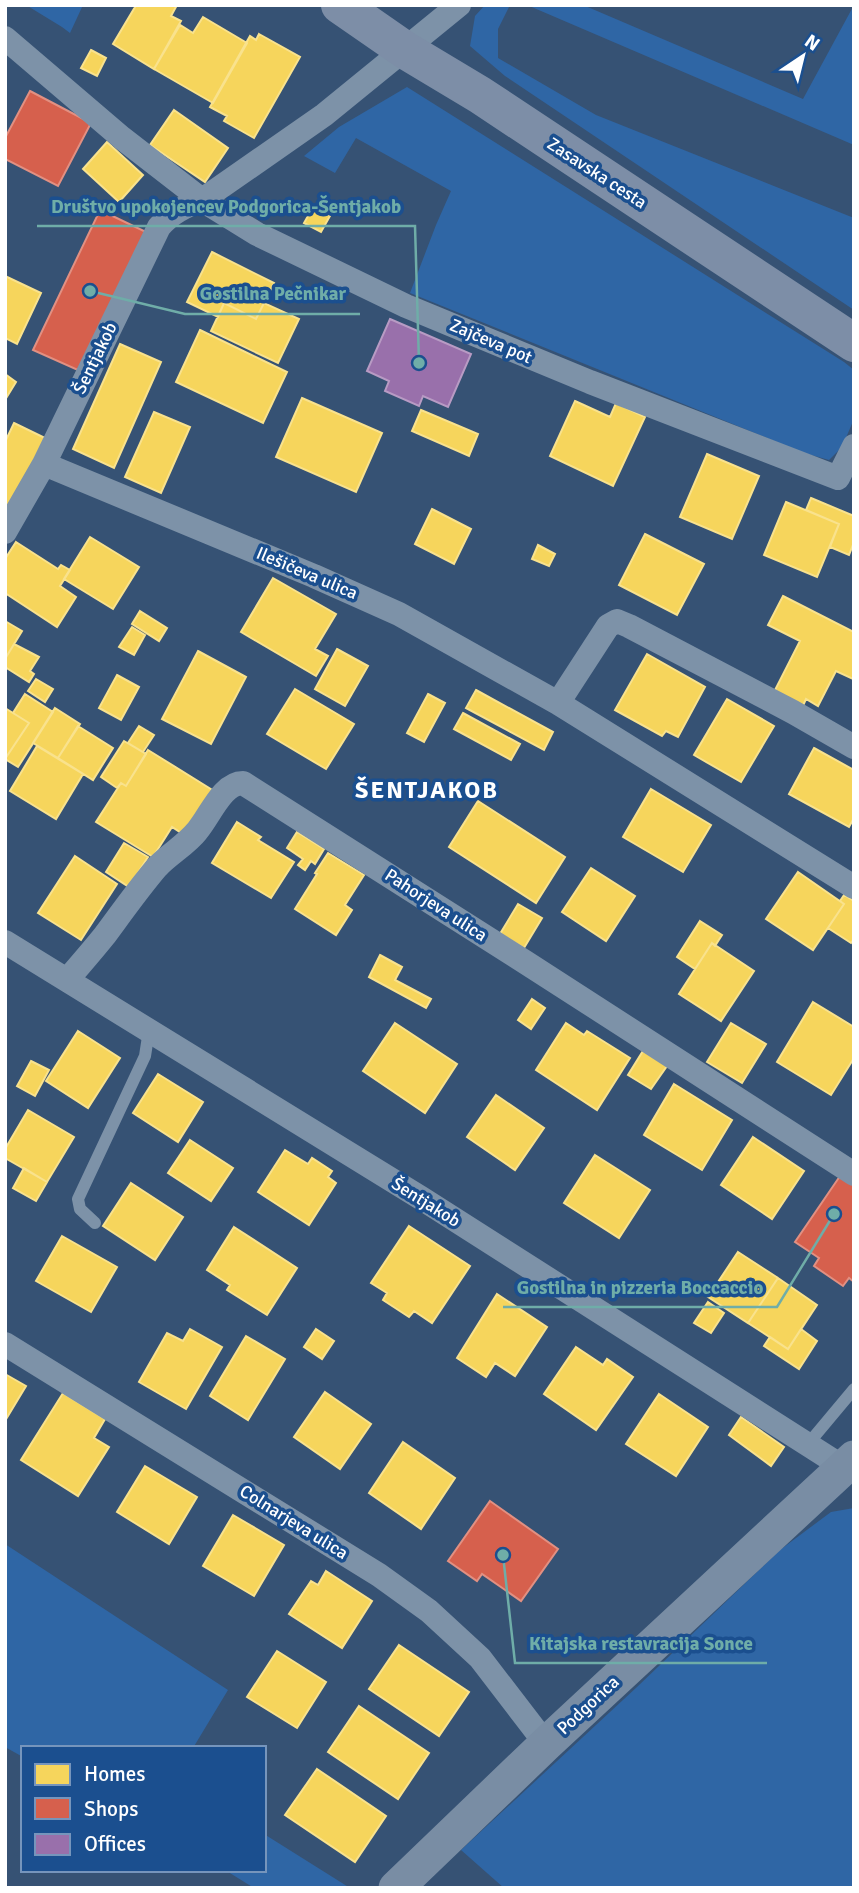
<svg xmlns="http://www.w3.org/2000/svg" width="859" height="1893" font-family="Signika,sans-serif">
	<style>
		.green { fill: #2f66a5 }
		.homes { fill: #f6d55c; stroke: #f9e28d; stroke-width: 2 }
		.shops { fill: #d6604d; stroke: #e29082; stroke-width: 2 }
		.offices { fill: #9970ab; stroke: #b89bc4; stroke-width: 2 }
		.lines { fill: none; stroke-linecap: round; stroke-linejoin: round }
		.lane { stroke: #7d92a8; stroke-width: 12 }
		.street { stroke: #7d92a8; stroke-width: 24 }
		.secondary { stroke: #798da4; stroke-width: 35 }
		.primary { stroke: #7d8ea7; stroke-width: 38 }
		.labels { text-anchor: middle; stroke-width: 7; stroke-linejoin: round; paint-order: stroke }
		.street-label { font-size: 18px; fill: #fff; stroke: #1b4f8f }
		.district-label { font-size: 24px; font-weight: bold; letter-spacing: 2px; fill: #fff; stroke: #1b4f8f }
		.leader { fill: none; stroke: #6fada8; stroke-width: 2.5 }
		.callout-dot { fill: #6fada8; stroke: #1b4f8f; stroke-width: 2.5 }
		.callout-label { font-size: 19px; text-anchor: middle; font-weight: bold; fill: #6fada8; stroke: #1b4f8f; stroke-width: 7; stroke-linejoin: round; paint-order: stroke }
	</style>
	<rect width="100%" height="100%" fill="#365274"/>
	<!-- green -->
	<path class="green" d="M26,5h57l-13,28 -8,-6z
		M485,5h25l-12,24v29l98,57 258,103v92l-349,-234 -35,-30 5,-30z
		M527,5h56l220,94 51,-94v140z
		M407,87l437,275 10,8v49l-12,28 -13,13 -25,-7 -394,-160 26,-68 15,-34 -95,-53 -21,35 -31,-17 35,-29z
		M854,1508v380h-350l-43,-38 176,-163 143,-137 51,-38z
		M5,1544l223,146 -35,58h-170v9l-18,-10z
		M264,1834l86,54h-96l-29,-18h39z"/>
	<!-- homes -->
	<path class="homes" d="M132,5h45l-6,11 10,5 -27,48 -41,-25 22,-37z
		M203,17l44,26 -34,60 -59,-34 26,-44 13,8z
		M259,34l41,23 -46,81 -30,-17 3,-5 -17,-9 40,-71 6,4z
		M91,50l15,8 -9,18 -16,-8z
		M174,110l54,38 -23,34 -55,-37z
		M107,142l36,33 -24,27 -36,-33z
		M313,207l17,9 -9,16 -17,-9z
		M212,252l62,31 -18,36 -32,-16 -6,14 -31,-15z
		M5,276l36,17 -24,51 -12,-6z
		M224,303l32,16 8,-16 35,16 -21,44 -67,-32z
		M200,330l87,42 -24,51 -87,-41z
		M120,344l41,18 -47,106 -41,-19z
		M5,374l11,8 -11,18z
		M302,398l80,35 -26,59 -80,-35z
		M575,401l35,16 6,-14 29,14 -32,69 -63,-30z
		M421,410l57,24 -9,22 -57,-25z
		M154,412l36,15 -29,66 -36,-16z
		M14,423l31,15 -40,82v-78z
		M707,454l52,22 -27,63 -52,-22z
		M811,498l43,18v26l-5,13 -19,-8 9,-23 -33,-14z
		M786,502l53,22 -22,53 -53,-22z
		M432,509l39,20 -17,35 -39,-20z
		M645,534l59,30 -27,51 -58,-30z
		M90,537l49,30 -26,42 -49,-30z
		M16,542l42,27 3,-4 9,5 -10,16 16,11 -19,30 -52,-34v-34z
		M538,545l17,9 -6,12 -17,-7z
		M273,578l63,36 -21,35 13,7 -12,20 -75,-44z
		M783,596l71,36v45l-1,2 -17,-8 -18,35 -12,-7 -4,9 -29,-14 27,-53 -32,-16z
		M140,611l27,17 -8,13 -27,-17z
		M5,621l17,10 -17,28z
		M132,627l13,8 -11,20 -15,-8z
		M14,644l25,13 -9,14 4,3 -5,8 -24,-15v-8z
		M337,649l31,17 -23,40 -30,-17z
		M198,651l48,26 -35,67 -49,-25z
		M647,654l58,33 -27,50 -12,-6 -4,5 -47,-26z
		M117,675l22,12 -18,33 -22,-12z
		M36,679l17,10 -8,13 -17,-11z
		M295,689l59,35 -28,45 -59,-35z
		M476,690l77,42 -9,18 -78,-42z
		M25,694l28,18 -35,55 -13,-8 24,-36 -16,-10z
		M428,694l17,9 -21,39 -17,-9z
		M727,699l47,27 -33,56 -47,-27z
		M5,708l24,15 -24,36z
		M55,708l25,16 -22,34 -25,-15z
		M463,713l57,31 -9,16 -57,-31z
		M78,726l35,22 -20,32 -35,-22z
		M139,726l15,9 -11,17 -15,-9z
		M124,741l22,13 -20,32 -5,-3 -4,5 -16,-11z
		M37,746l46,28 -27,45 -46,-28z
		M814,748l40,22v48l-5,9 -60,-33z
		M148,750l66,41 -28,45 -14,-9 -19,30 -57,-35 25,-39 5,3z
		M651,789l60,36 -28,47 -60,-35z
		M478,801l87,56 -29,46 -87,-56z
		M237,822l24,15 -3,3 36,22 -23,36 -59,-35z
		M297,832l27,17 -9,15 -4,-3 -6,9 -7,-5 5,-6 -16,-11z
		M124,843l24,14 -19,30 -23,-15z
		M328,853l36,22 -19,30 7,5 -16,25 -41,-26 22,-35 -2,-1z
		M75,856l42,28 -36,56 -43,-27z
		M591,868l44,28 -29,45 -44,-29z
		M798,872l46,32 -31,46 -47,-31z
		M844,895l10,6v38l-3,4 -23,-15 16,-24 -4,-3z
		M518,904l24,14 -18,30 -24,-14z
		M700,921l22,14 -7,11 -3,-3 -17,26 -18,-12z
		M712,943l42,28 -33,50 -42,-27z
		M380,955l22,12 -7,13 36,19 -5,9 -57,-31z
		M532,999l13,9 -14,21 -13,-9z
		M813,1002l41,25v31l-23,37 -54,-33z
		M395,1023l62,41 -32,49 -62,-42z
		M566,1023l18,12 3,-4 43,27 -33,52 -61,-40z
		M731,1023l35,21 -24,39 -35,-21z
		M78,1031l42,27 -32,50 -42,-27z
		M643,1051l24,15 -16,23 -23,-14z
		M31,1061l18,9 -14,26 -18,-10z
		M158,1074l45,28 -25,40 -45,-29z
		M674,1084l58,36 -30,50 -58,-35z
		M496,1095l48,33 -29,42 -48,-33z
		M28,1110l46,27 -27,45 -42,-24v-9z
		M753,1137l51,34 -32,48 -51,-34z
		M190,1140l43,28 -22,33 -43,-28z
		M285,1150l23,14 4,-6 20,13 -4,6 8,6 -27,42 -51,-33z
		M595,1155l55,35 -31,48 -55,-35z
		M24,1168l23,14 -11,19 -23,-13z
		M131,1183l52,34 -28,43 -52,-34z
		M409,1226l61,40 -38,57 -18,-12 -5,6 -26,-17 4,-7 -16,-10z
		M234,1227l63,41 -30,47 -40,-25 3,-5 -23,-15z
		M62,1236l55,31 -26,45 -55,-31z
		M738,1252l40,26 -30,45 -40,-26z
		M778,1278l39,27 -29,44 -40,-26z
		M497,1294l50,33 -32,49 -20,-13 -9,14 -29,-19z
		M708,1302l16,11 -13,20 -17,-10z
		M190,1329l32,18 -36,62 -47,-27 28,-49 16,8z
		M316,1329l18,12 -12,18 -18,-12z
		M801,1329l16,12 -18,28 -35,-23 6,-9 18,12z
		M246,1336l39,23 -37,61 -38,-24z
		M576,1347l27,18 4,-6 26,18 -37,53 -52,-36z
		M5,1374l21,12 -21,35z
		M325,1392l46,32 -31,45 -46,-32z
		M63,1393l42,26 -11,19 15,9 -31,49 -57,-36z
		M659,1394l49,33 -32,49 -50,-32z
		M741,1417l43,30 -13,19 -42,-31z
		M403,1442l52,36 -34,51 -52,-36z
		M145,1466l52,31 -28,47 -52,-32z
		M233,1515l51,30 -30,51 -51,-30z
		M326,1571l46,30 -30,47 -53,-34 22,-33 7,4z
		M399,1645l70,47 -30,44 -70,-47z
		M277,1651l49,31 -29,46 -50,-31z
		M359,1706l70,47 -31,46 -70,-47z
		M317,1769l69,47 -31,46 -70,-47z"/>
	<!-- shops -->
	<path class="shops" d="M30,91l61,32 -33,63 -53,-27v-21z
		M100,210l46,22 -66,139 -47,-21z
		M840,1176l14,9v97l-5,-4 -6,8 -29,-20 5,-8 -24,-16z
		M490,1501l68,48 -37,52 -39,-27 -5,7 -29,-20z"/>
	<!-- offices -->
	<path class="offices" d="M390,319l81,35 -23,53 -25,-11 -4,10 -34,-15 4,-10 -22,-10z"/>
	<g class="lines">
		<!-- lane -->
		<path class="lane" d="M95,1223l-15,-14 -2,-10 67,-143 4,-26
			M808,1444l46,-55"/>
		<!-- street -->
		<path class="street" d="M5,38l117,100 80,62 55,34 149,72 184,76 248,96 16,-32
			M44,464l270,112 85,38 159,89 296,184
			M5,532l39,-68 115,-237c12,-14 26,-21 43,-27l122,-85 135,-110
			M558,703l50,-77 9,-5 12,5 164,86 61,35
			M5,942l416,256 422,269
			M67,980c13,-15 26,-30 38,-45 17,-23 34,-47 52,-68 12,-13 29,-22 40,-36 13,-15 25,-48 46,-48l282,179 329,212
			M5,1344l374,231 50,36 51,47 66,86"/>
		<!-- secondary -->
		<path class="secondary" d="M396,1888l150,-144 308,-286"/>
		<!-- primary -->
		<path class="primary" d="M340,5l65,45 75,45 374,248"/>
	</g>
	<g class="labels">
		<!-- street labels -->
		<g class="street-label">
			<text transform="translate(597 173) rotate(33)" y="6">Zasavska cesta</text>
			<text transform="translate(491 341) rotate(23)" y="6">Zajčeva pot</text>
			<text transform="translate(95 358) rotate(-64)" y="6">Šentjakob</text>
			<text transform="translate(307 573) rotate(23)" y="6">Ilešičeva ulica</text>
			<text transform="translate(436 905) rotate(33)" y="6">Pahorjeva ulica</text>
			<text transform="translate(426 1202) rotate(32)" y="6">Šentjakob</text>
			<text transform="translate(294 1522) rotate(32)" y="6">Colnarjeva ulica</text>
			<text transform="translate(588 1705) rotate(-43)" y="6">Podgorica</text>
		</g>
		<!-- district labels -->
		<g class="district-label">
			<text x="427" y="798">ŠENTJAKOB</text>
		</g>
	</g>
	<!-- callouts -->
	<path class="leader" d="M419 363L415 226H37M90 291L185 314H360M834 1214L777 1307H503M503 1555L515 1663H767"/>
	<g class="callout-dot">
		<circle cx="419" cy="363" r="7"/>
		<circle cx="90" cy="291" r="7"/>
		<circle cx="834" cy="1214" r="7"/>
		<circle cx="503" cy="1555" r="7"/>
	</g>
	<g class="callout-label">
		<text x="226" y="213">Društvo upokojencev Podgorica-Šentjakob</text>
		<text x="273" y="300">Gostilna Pečnikar</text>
		<text x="640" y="1294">Gostilna in pizzeria Boccaccio</text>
		<text x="641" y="1650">Kitajska restavracija Sonce</text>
	</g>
	<!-- border -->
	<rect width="859" height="1893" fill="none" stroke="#ffffff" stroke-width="14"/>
	<!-- legend -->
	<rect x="21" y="1746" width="245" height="126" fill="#1b4f8f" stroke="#7695bc" stroke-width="2"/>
	<rect x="35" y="1764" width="35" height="21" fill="#f6d55c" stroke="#7695bc" stroke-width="2"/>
	<text x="84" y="1781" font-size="21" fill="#ffffff">Homes</text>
	<rect x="35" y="1798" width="35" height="21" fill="#d6604d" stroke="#7695bc" stroke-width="2"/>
	<text x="84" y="1816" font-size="21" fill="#ffffff">Shops</text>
	<rect x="35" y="1834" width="35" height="21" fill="#9970ab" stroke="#7695bc" stroke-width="2"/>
	<text x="84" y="1851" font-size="21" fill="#ffffff">Offices</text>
	<!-- north arrow -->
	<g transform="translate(803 56) rotate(35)" stroke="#1b4f8f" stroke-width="5" paint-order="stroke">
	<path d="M0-5L12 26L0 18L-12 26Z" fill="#ffffff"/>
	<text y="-10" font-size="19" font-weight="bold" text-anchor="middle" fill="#ffffff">N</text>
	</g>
</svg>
